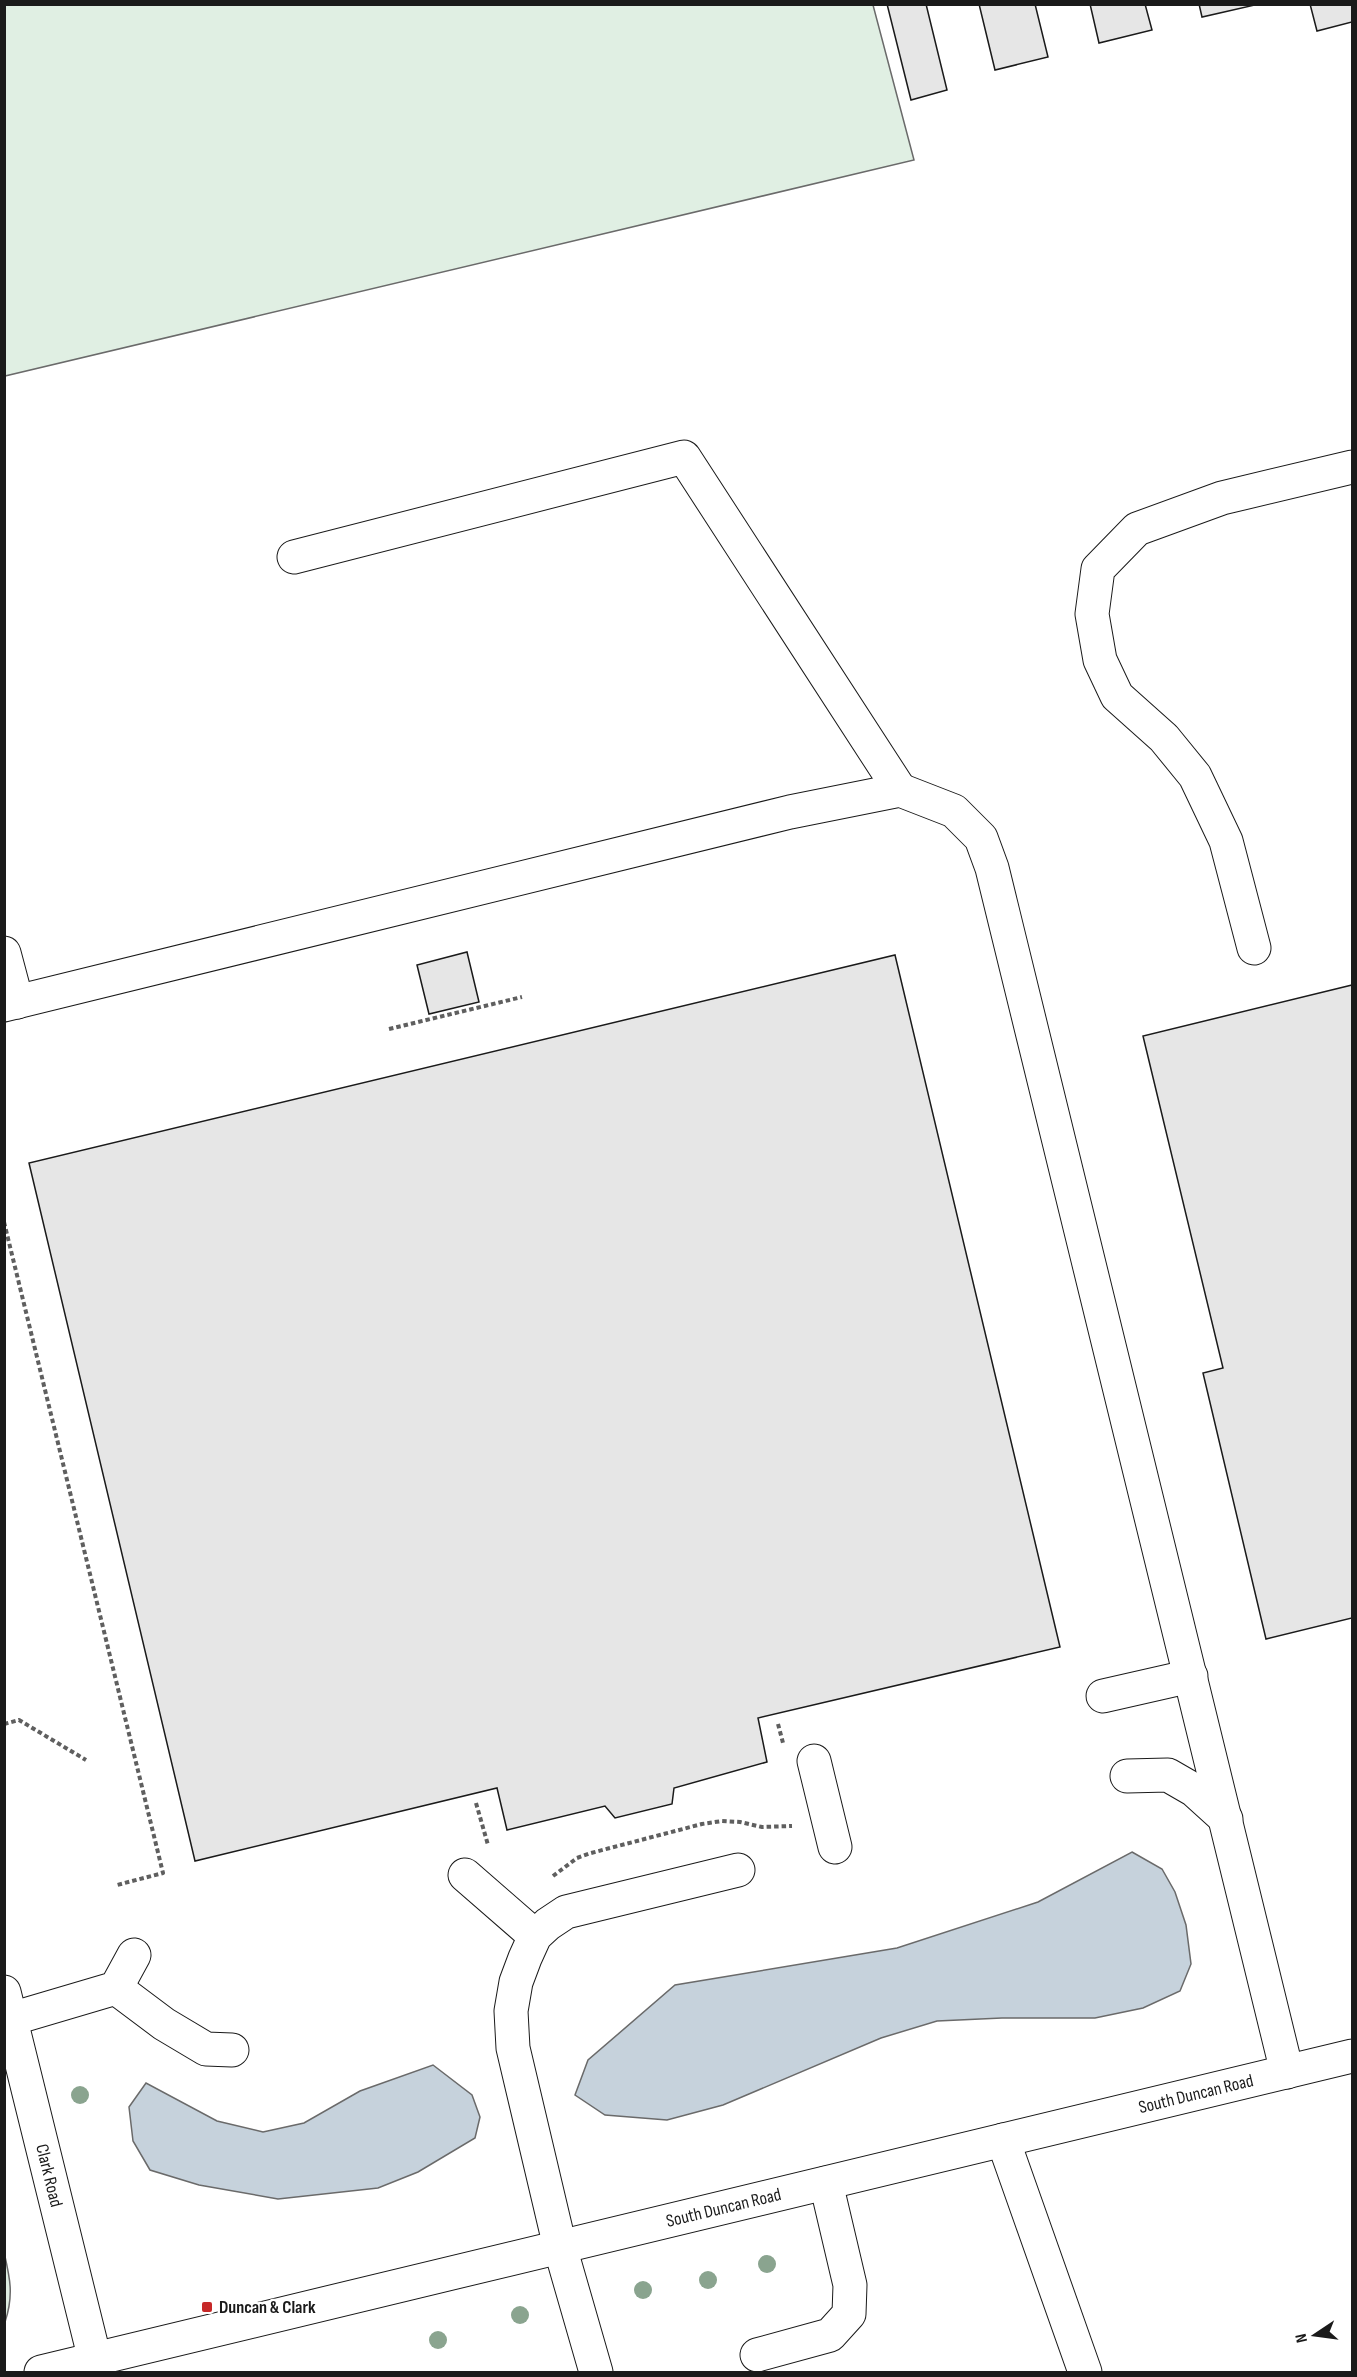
<svg xmlns="http://www.w3.org/2000/svg" width="1357" height="2377" font-family="'Sofia Sans Condensed',sans-serif">
	<style>
		.green { fill: #e0efe3; stroke: #6a6a6a; stroke-width: 1.5 }
		.water { fill: #c6d2dc; stroke: #6a6a6a; stroke-width: 1.5 }
		.building { fill: #e6e6e6; stroke: #1a1a1a; stroke-width: 1.5 }
		.lines { fill: none; stroke-linecap: round; stroke-linejoin: round }
		.minor-casing { stroke: #1a1a1a; stroke-width: 35 }
		.major-casing { stroke: #1a1a1a; stroke-width: 35 }
		.path { stroke: #5f5f5f; stroke-width: 4; stroke-dasharray: 4.5 3; stroke-linecap: butt }
		.minor { stroke: #fff; stroke-width: 33 }
		.major { stroke: #fff; stroke-width: 33 }
		.tree { fill: #8aa48f }
		.poi-dot { fill: #c62828; stroke: #fff; stroke-width: 2 }
		.labels { text-anchor: middle; stroke-width: 4.5; stroke-linejoin: round; paint-order: stroke }
		.street-label { font-size: 18px; fill: #1a1a1a; stroke: #fff }
		.poi-label { font-size: 18px; font-weight: bold; fill: #1a1a1a; stroke: #fff; text-anchor: start }
	</style>
	<rect width="100%" height="100%" fill="#fff"/>
	<!-- green -->
	<path class="green" d="M4,5h869l41,155 -909,216z
		M4,2252c6,26 10,43 1,70z"/>
	<!-- water -->
	<path class="water" d="M1132,1852l30,17 13,23 11,33 5,39 -11,27 -37,17 -48,10h-93l-65,3 -56,17 -158,67 -56,15 -62,-5 -30,-20 13,-35 87,-75 222,-37 141,-46z
		M433,2065l39,30 8,22 -5,21 -57,34 -40,16 -100,11 -79,-14 -49,-15 -17,-29 -4,-34 17,-24 71,38 46,11 41,-9 56,-32z"/>
	<!-- building -->
	<path class="building" d="M887,4h39l21,86 -36,10z
		M979,4h56l13,53 -53,13z
		M1090,4h55l7,26 -53,13z
		M1199,4h56v1l-53,12z
		M1310,4h42v18l-35,9z
		M467,952l12,50 -50,12 -12,-49z
		M895,955l165,692 -302,71 9,44 -93,26 -2,16 -57,14 -10,-12 -98,24 -10,-42 -302,73 -166,-698z
		M1352,985v633l-86,21 -63,-266 20,-5 -80,-332z"/>
	<g class="lines">
		<!-- minor casing -->
		<g class="minor-casing">
			<g id="minor">
				<path d="M294,557l390,-100 216,333"/>
				<path d="M1254,948l-28,-107 -31,-65 -31,-38 -47,-42 -17,-36 -8,-46 6,-45 39,-40 85,-31 130,-31"/>
				<path d="M4,953l13,49"/>
				<path d="M4,1005l786,-193 110,-22 54,21 27,27 11,30 295,1204"/>
				<path d="M1103,1696l88,-20"/>
				<path d="M814,1761l21,86"/>
				<path d="M1127,1776l41,-1 26,15 32,29"/>
				<path d="M465,1875l70,61"/>
				<path d="M116,1988l48,36 42,25 26,1"/>
				<path id="s1" d="M4,1992l94,380"/>
				<path d="M11,2019l105,-31 18,-33"/>
				<path d="M1003,2140l82,232"/>
				<path d="M757,2355l73,-20 19,-21 1,-29 -24,-102"/>
				<path d="M596,2372l-36,-125 -47,-199 -2,-37 5,-29 9,-24 10,-22 13,-12 18,-12 172,-42"/>
			</g>
		</g>
		<!-- major casing -->
		<g class="major-casing">
			<g id="major">
				<path id="s2" d="M41,2372l1311,-316"/>
			</g>
		</g>
		<!-- path -->
		<path class="path" d="M389,1029l133,-32
			M4,1222l159,651 -46,12
			M4,1724l15,-4 67,40
			M778,1724l5,19
			M476,1803l12,42
			M553,1876l24,-18 14,-5 111,-29 20,-3 18,1 22,5 30,-1"/>
		<!-- minor -->
		<use href="#minor" class="minor"/>
		<!-- major -->
		<use href="#major" class="major"/>
	</g>
	<!-- trees -->
	<g class="tree">
		<circle cx="80" cy="2095" r="9"/>
		<circle cx="767" cy="2264" r="9"/>
		<circle cx="708" cy="2280" r="9"/>
		<circle cx="643" cy="2290" r="9"/>
		<circle cx="520" cy="2315" r="9"/>
		<circle cx="438" cy="2340" r="9"/>
	</g>
	<!-- markers -->
	<rect class="poi-dot" x="201" y="2301" width="12" height="12" rx="3"/>
	<g class="labels">
		<!-- street labels -->
		<g class="street-label">
			<text dy="6" stroke="none"><textPath href="#s2" startOffset="1188">South Duncan Road</textPath></text>
			<text dy="6" stroke="none"><textPath href="#s1" startOffset="189">Clark Road</textPath></text>
			<text dy="6" stroke="none"><textPath href="#s2" startOffset="702">South Duncan Road</textPath></text>
		</g>
		<!-- poi labels -->
		<g class="poi-label">
			<text x="219" y="2313">Duncan &amp; Clark</text>
		</g>
	</g>
	<!-- border -->
	<rect width="1357" height="2377" fill="none" stroke="#1a1a1a" stroke-width="12"/>
	<!-- north arrow -->
	<g transform="translate(1315 2335) rotate(257)" stroke="#ffffff" stroke-width="4.5" paint-order="stroke">
	<path d="M0-4.5L10 22L0 15L-10 22Z" fill="#1a1a1a"/>
	<text y="-9" font-size="16" font-weight="bold" text-anchor="middle" fill="#1a1a1a">N</text>
	</g>
</svg>
